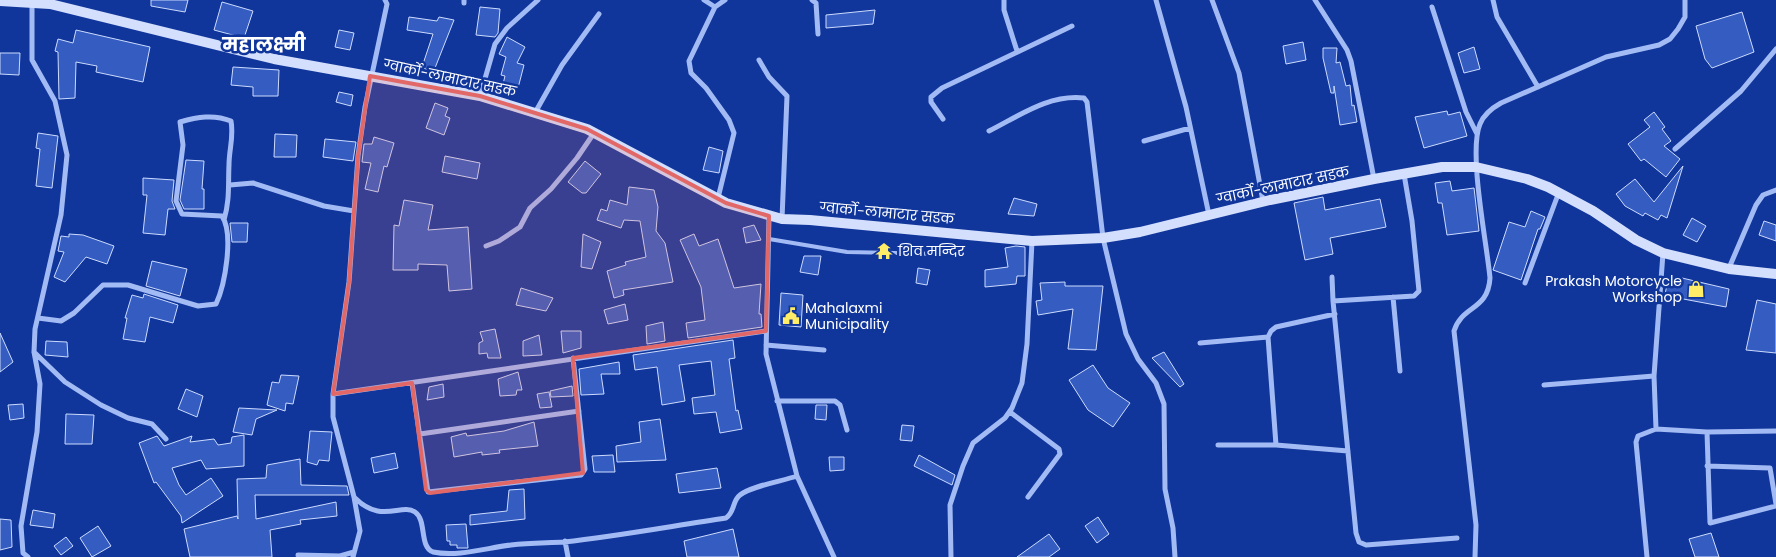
<svg xmlns="http://www.w3.org/2000/svg" width="1776" height="557" font-family="Poppins,'Noto Sans Devanagari',sans-serif">
	<style>
		.building { fill: #345cc1; stroke: #ccdbfe }
		.lines { fill: none; stroke-linecap: round; stroke-linejoin: round }
		.lane { stroke: #a3bbf5; stroke-width: 4 }
		.street { stroke: #a3bbf5; stroke-width: 5 }
		.secondary { stroke: #d4dffd; stroke-width: 10 }
		.marked { fill: #e26868; fill-opacity: 0.2; stroke: #e26868; stroke-width: 4; stroke-linejoin: round }
		.labels { text-anchor: middle; stroke-width: 5; stroke-linejoin: round; paint-order: stroke }
		.street-label { font-size: 14px; fill: #fff; stroke: #10369b }
		.poi-label { font-size: 14px; fill: #fff; stroke: #10369b; text-anchor: start }
		.district-label { font-size: 19px; font-weight: bold; fill: #fff; stroke: #10369b }
	</style>
	<rect width="100%" height="100%" fill="#10369b"/>
	<!-- building -->
	<path class="building" d="M151,0h37l-3,12 -34,-6z
		M222,2l31,9 -9,27 -30,-8z
		M480,7l20,2 -2,24 -3,4 -19,-2z
		M875,10l-2,14 -47,4v-13z
		M1742,12l12,40 -42,16 -7,-9 -9,-33z
		M409,17l28,4 2,-4 15,3 -21,53 -11,-6 11,-33 -26,-4z
		M76,30l74,17 -7,35 -47,-10 1,-6 -21,-4 -1,36 -16,1 -1,-47 -3,-1 3,-12 15,4z
		M339,30l15,3 -4,17 -15,-3z
		M507,37l18,10 -8,16 7,2 -6,23 -15,-4 2,-8 -4,-1 5,-18 -7,-3z
		M1303,42l3,18 -20,4 -3,-18z
		M1474,47l6,22 -16,4 -6,-20z
		M1323,48h14l-1,15 4,-1 6,24 4,-1 2,21 2,-1 3,17 -17,3 -6,-39v7h-3l-8,-35z
		M0,53h20l-1,22 -19,-1z
		M233,67l46,3 -1,26h-25v-9l-22,-2z
		M339,92l14,3 -2,11 -15,-4z
		M435,103l13,5 -3,8 5,2 -6,17 -18,-7z
		M1447,111l1,4 12,-3 7,24 -43,12 -9,-31z
		M1654,112l11,15 -3,2 9,12 -7,5 16,13 -14,18 -22,-18 -3,2 -13,-17 22,-17 -6,-7z
		M38,133l20,3 -6,52 -16,-2 4,-37 -4,-1z
		M275,134l22,1 -1,22h-22z
		M374,137l20,6 -7,24 -3,-1 -6,26 -13,-3 6,-26 -9,-1 2,-18h8z
		M325,139l31,3 -3,19 -30,-4z
		M709,147l14,4 -4,22 -16,-3z
		M445,156l35,7 -3,16 -35,-7z
		M186,160l18,1 -2,28h2v20h-20l-4,-9z
		M585,161l16,13 -15,19h-4l-14,-11z
		M1683,166l-16,52 -6,-3 -3,5 -13,-7 -2,3 -18,-10 -9,-12 19,-15 19,23z
		M143,178l31,2 -2,21 3,8h-7l-3,26 -22,-2 4,-38h-4z
		M1450,181l2,10 22,-3 5,43 -32,4 -5,-32h-4l-3,-20z
		M629,187l25,3 4,17 -2,24 9,12 8,39 -50,8 1,5 -10,3 -7,-27 19,-6 -1,-3 21,-5 -6,-36 -16,-1 -3,8 -24,-8 4,-11 6,2 3,-11 17,5z
		M1323,197l2,13 55,-11 6,28 -56,11 3,16 -28,6 -11,-57z
		M1014,198l23,6 -3,12 -26,-2z
		M404,200l29,5 -5,25 40,-3 4,62 -23,2 -2,-26 -29,-1v6h-25l1,-45 5,1z
		M1531,211l14,6 -5,12h-2l-17,51 -28,-10 16,-48 16,5z
		M1692,218l14,8 -9,16 -14,-7z
		M1764,221l12,4v16l-17,-6z
		M230,223h18l-1,19h-15z
		M754,225l7,15 -15,3 -3,-15z
		M69,234l14,1 31,11 -7,18 -21,-7 -21,25 -11,-5 10,-25 -6,-1 3,-15 8,1z
		M583,234l18,8 -9,27 -11,-2z
		M694,234l5,12 19,-7 16,49 27,-4 -2,30h2l1,13 -74,11 -2,-15 19,-3 -4,-33 -21,-47z
		M1016,246l9,1v29h-8l-1,8 -31,3v-17l23,-3 -3,-19z
		M804,256h17l-3,19 -18,-3z
		M152,261l35,8 -7,27 -34,-10z
		M918,268l12,2 -3,15 -11,-2z
		M1682,278l47,11 -3,18 -48,-9 -1,5 -13,-3 4,-21 13,3z
		M1065,282v4h38l-7,64 -28,-1 5,-40 -35,6 -2,-14 6,-1 -2,-17z
		M521,288l32,10 -7,13 -30,-6z
		M781,293l22,2 -2,32 -22,-2z
		M144,294l34,11 -5,18 -23,-6 -5,25 -22,-3 4,-21h-2l7,-23 11,3z
		M1757,300l19,4v49l-30,-3z
		M625,304l3,16 -20,4 -4,-14z
		M663,322l2,19 -18,3 -1,-18z
		M495,329l6,29h-13l-1,-5 -8,1v-11l4,-2 -3,-9z
		M561,331h20v17l-18,5z
		M0,333l13,29 -13,10z
		M539,335l3,20 -19,1v-15z
		M733,340l2,18 -6,1 7,52 2,-1 4,19 -22,4 -4,-21 -22,2 -2,-16 23,-3 -4,-34 -32,4 6,36 -23,4 -5,-38 -22,3 -2,-15z
		M46,341l21,1 1,15 -23,-2z
		M1164,352l20,32 -4,3 -28,-29z
		M619,362l1,12h-19l3,20 -23,1 -2,-26z
		M1093,365l15,23 22,15 -17,24 -25,-17 -19,-30z
		M518,372l4,18h-5l-1,5 -16,1 -2,-17z
		M281,375l18,1 -6,28 -7,-1 -1,8 -18,-6 5,-23 7,1z
		M443,384l1,13 -17,3 2,-13z
		M572,386l1,10 -22,1 -1,-6z
		M186,389l17,7 -6,21 -19,-8z
		M549,392l3,15 -12,1 -3,-14z
		M23,404l1,14 -14,2 -2,-15z
		M816,405h11l-1,15 -11,-1z
		M239,408l38,2 -21,9 -4,16 -19,-3z
		M66,414l28,1 -2,29h-27z
		M660,419l6,41 -49,2 -1,-16 25,-4 -2,-20z
		M534,422l4,24 -39,4 1,3 -18,2v-3l-28,5 -3,-20 15,-4 1,3 37,-5z
		M902,425l12,1 -2,15 -12,-1z
		M310,431l22,1 -3,29 -10,-1 -2,5 -10,-3z
		M244,435v31l-38,3 -5,-9 -29,8 7,17 7,10 25,-17 12,18 -41,27 -1,-7 -25,-34 -2,1 -15,-40 18,-7 7,10 28,-10 -2,6 24,-3 4,6 13,-2 1,-6z
		M395,453l3,15 -24,5 -3,-15z
		M613,455l2,17h-21l-2,-16z
		M919,455l36,20 -3,10 -38,-19z
		M829,457h15v13l-14,1z
		M300,459l1,26 46,1 2,9h-94l1,24 80,-17 1,14 -37,4 1,4 -31,6 2,27h-82l-6,-28 53,-13 1,3 -1,-40 29,-1 1,-13z
		M717,468l4,20 -42,5 -3,-19z
		M524,489l1,30 -55,6v-10l37,-4 2,-21z
		M33,510l22,4 -2,14 -23,-3z
		M1098,517l11,17 -12,9 -12,-17z
		M0,519l11,1 1,27 -12,3z
		M466,524l2,24h-11v-3h-7v-4h-3l-1,-16z
		M98,526l13,20 -19,11 -12,-19z
		M733,529l6,28h-52l-3,-16z
		M1711,533l8,24h-24l-6,-18z
		M1049,534l11,15 -11,8h-32z
		M66,537l7,9 -12,9 -7,-9z"/>
	<g class="lines">
		<!-- lane -->
		<path class="lane" d="M769,239l78,13 95,2"/>
		<!-- street -->
		<path class="street" d="M704,0l11,7
			M812,0l4,3 2,31
			M1004,0v10l13,41
			M1156,0l30,107 23,108
			M1212,0l27,73 24,128
			M1315,0l32,50 4,11 23,118
			M1493,0l4,17 41,70
			M464,3v-3
			M1432,7l34,105 11,22
			M759,60l10,17 18,19 -5,123
			M480,96l15,-52 12,-16 31,-28
			M536,111l26,-46 37,-51
			M943,119l-12,-17v-5l11,-9 130,-62
			M989,131c30,-15 60,-37 95,-33l3,4 16,136 23,96 12,25 18,24 8,21 1,85 8,39 2,29
			M1144,141l46,-13
			M1675,149l66,-58 35,-42
			M1404,174l8,47 7,70 -5,5 -81,5 23,232 3,9 7,3 91,-7
			M230,185l23,-2 71,23 30,5
			M718,198l16,-65 -5,-13 -23,-32 -15,-15 -2,-12 26,-54 10,-7
			M769,216l-3,138 31,122 37,81
			M486,246l13,-5 21,-14 10,-19 21,-19 26,-31 17,-25
			M1663,253l-9,123 2,53 51,3 3,91 66,-17
			M1729,268l27,-63 7,-10 13,-5
			M1332,277l1,24
			M1525,283l34,-91
			M1393,297l7,74
			M38,318l23,3 13,-8 29,-28h25l70,21 18,-2c9,-19 18,-70 6,-88l-40,-2 -6,-13 7,-56 -3,-23c17,-5 34,-8 51,-1 3,16 -2,28 -2,44 -1,20 1,34 -5,55
			M1200,343l68,-6
			M766,345l58,5
			M34,352l31,30 36,23 27,13 24,6 14,15
			M412,383l16,109 153,-17 4,-6 -12,-111
			M1544,385l110,-9
			M333,394l433,-63
			M777,401h58l5,4 7,25
			M1010,412l49,37 1,5 -32,43
			M1707,432l69,-1
			M420,434l159,-23
			M1218,445h58l72,6
			M1276,445l-8,-108 3,-6 5,-4 59,-13
			M1707,466l63,2 6,36
			M355,498c26,26 46,5 60,14 12,8 4,35 18,40 25,5 53,-4 78,-7 18,-2 36,-2 53,-3 54,-6 108,-16 162,-24 9,-6 6,-17 14,-23 11,-9 43,-14 57,-19
			M565,541l3,16
			M298,555l42,1 14,-4
			M28,557l-5,-4 -2,-27 16,-94 3,-48 -6,-32 1,-23 26,-114 6,-60 -12,-54 -23,-41v-57
			M353,557l7,-26 -6,-34 -21,-80v-23l16,-112 9,-126 7,-49 22,-103 -2,-4
			M951,557l-1,-52 13,-39 10,-23 32,-25 7,-10 10,-25 5,-39 5,-103
			M1475,557l1,-32 -22,-194c8,-26 34,-20 36,-53 -3,-34 -22,-126 -10,-154 4,-10 12,-16 21,-21l105,-46 53,-12 11,-6 8,-10 7,-12v-17
			M1647,557l-11,-115 2,-6 18,-7"/>
		<!-- secondary -->
		<path class="secondary" d="M0,1l50,3 224,55 206,37 107,33 139,74 56,16 28,1 222,21 71,-3 37,-6 130,-32 104,-21 68,-12h34l51,12 21,8 45,24 43,29 27,13 66,16 47,5"/>
	</g>
	<!-- marked area -->
	<path class="marked" d="M370,76l110,20 107,33 139,74 43,13 -3,115 -193,27 10,115 -153,20 -4,-3 -14,-107 -79,11 16,-112 9,-126z"/>
	<!-- icons -->
	<defs>
		<g id="temple-bare" transform="scale(1.35)"><path d="M0-6L5-2H3V0L6.5 2.5H4V6H1.5V3h-3V6H-4V2.5H-6.5L-3 0V-2H-5Z" fill="#ffec67" stroke="#10369b" stroke-width="2.5" paint-order="stroke"/></g>
		<g id="shop-bare" transform="scale(1.35)"><path d="M-5-2.5h2.3a2.7 3.5 0 0 1 5.4 0H5L5.5 6h-11ZM-1.5-2.5h3a1.5 2.3 0 0 0-3 0Z" fill="#ffec67" stroke="#10369b" stroke-width="2.5" paint-order="stroke"/></g>
		<g id="civic-bare" transform="scale(1.35)"><path d="M-.6-6.5H3V-4.5H.6V-3L4-1V1h2V6H-6V1h2V-1L-.6-3ZM-1.2 2.5V6h2.4V2.5Z" fill="#ffec67" stroke="#10369b" stroke-width="2.5" paint-order="stroke"/></g>
	</defs>
	<g fill-rule="evenodd">
		<use href="#temple-bare" x="884" y="251"/>
		<use href="#shop-bare" x="1696" y="289"/>
		<use href="#civic-bare" x="791" y="316"/>
	</g>
	<g class="labels">
		<!-- street labels -->
		<g class="street-label">
			<text transform="translate(450 78) rotate(12)" y="5">ग्वार्को-लामाटार सडक</text>
			<text transform="translate(1283 185) rotate(-12)" y="5">ग्वार्को-लामाटार सडक</text>
			<text transform="translate(887 213) rotate(5)" y="5">ग्वार्को-लामाटार सडक</text>
		</g>
		<!-- poi labels -->
		<g class="poi-label">
			<text x="898" y="256">शिव मन्दिर</text>
			<text x="1682" y="286" text-anchor="end">Prakash Motorcycle<tspan x="1682" dy="16">Workshop</tspan></text>
			<text x="805" y="313">Mahalaxmi<tspan x="805" dy="16">Municipality</tspan></text>
		</g>
		<!-- district labels -->
		<g class="district-label">
			<text x="264" y="51">महालक्ष्मी</text>
		</g>
	</g>
</svg>
